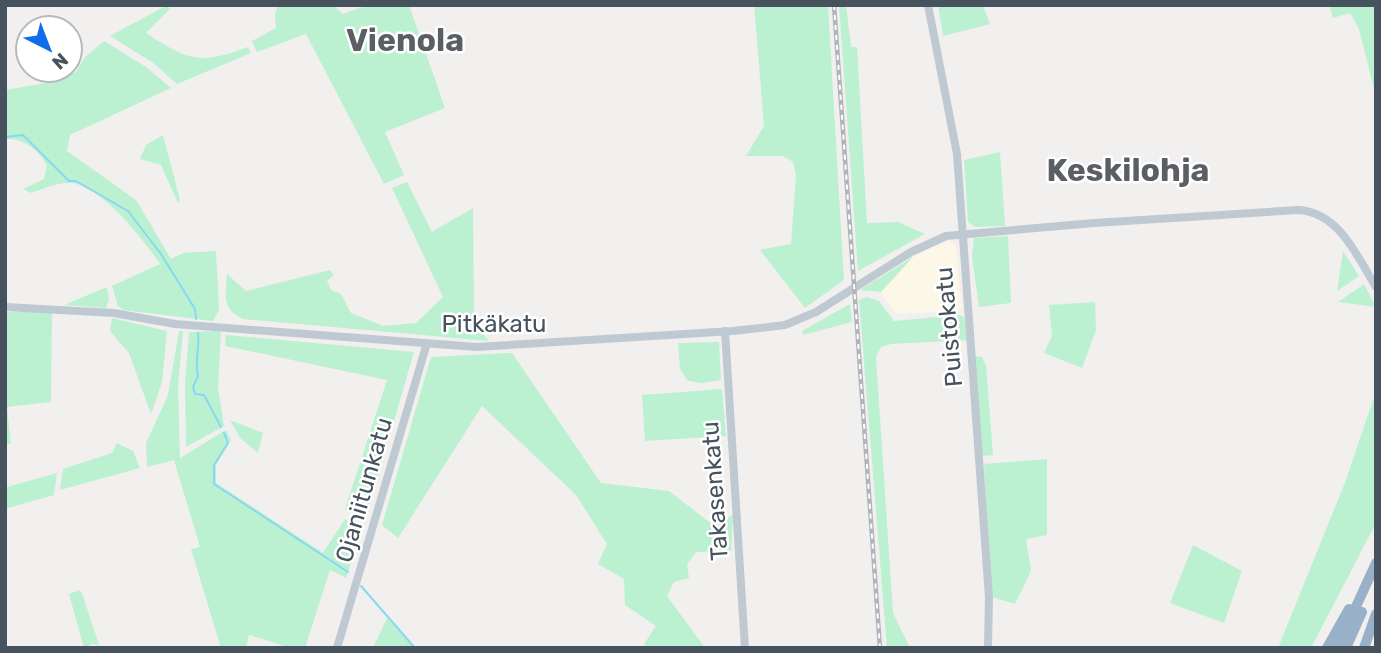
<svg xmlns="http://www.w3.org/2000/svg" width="1381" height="653" font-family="Rubik,sans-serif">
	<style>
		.commercial { fill: #fdf7e7 }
		.green { fill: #bbf1d1 }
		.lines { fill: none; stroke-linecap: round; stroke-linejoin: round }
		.stream { stroke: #86d9f1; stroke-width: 2 }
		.tertiary { stroke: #bfc9d2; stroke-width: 8 }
		.trunk { stroke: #98b0c8; stroke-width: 10 }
		.rail-casing { stroke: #b1b4ba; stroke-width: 4.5 }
		.rail { stroke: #fff; stroke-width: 2; stroke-dasharray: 5; stroke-linecap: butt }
		.labels { text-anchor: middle; stroke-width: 5; stroke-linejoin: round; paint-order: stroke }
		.street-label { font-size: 24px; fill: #46525e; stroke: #fff }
		.district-label { font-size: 32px; font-weight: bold; fill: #5b5f64; stroke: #fff }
	</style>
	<rect width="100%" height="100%" fill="#f2efef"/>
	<!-- commercial -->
	<path class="commercial" d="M948,241l8,4 6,65 -64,4 -6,-5 -11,-17 32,-35z"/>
	<!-- green -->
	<path class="green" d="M167,5l3,4 -24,24c43,28 54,32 102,14l3,6 -74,31 -25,-22 -42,-26z
		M279,5h54l10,9 25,-9h41l36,103 -60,24 19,43 -20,9 -78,-150 -49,18 -5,-11 24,-13 -1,-15z
		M754,5h74l16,275 -39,28 -45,-58 31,-6 5,-69 -3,-13 -10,-6h-37l18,-30z
		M839,5h7l5,42h6l10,176 31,-1 27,12 -67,37z
		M938,5h45l7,19 -47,12z
		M1329,5h47v92l-17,-68 -9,-16 -17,5z
		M104,41l42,26 25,21 -101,47 -3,16 69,49 35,59 12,-6 33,-2 3,59 -6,11 -90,-11 -5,-4 -6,-20 48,-22c-16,-24 -56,-75 -87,-81 -13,-2 -30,6 -42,10l-8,-4 21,-10 3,-14c-10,-16 -23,-27 -42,-26v-49l41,-7 30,-11 9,-15z
		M163,135l17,65 -2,3 -17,-38 -21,-6 6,-14z
		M1000,152l5,74 -30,1 -7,-5 -4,-62z
		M407,182l25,50 41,-24 1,113 15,20 -246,-22c-22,-9 -17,-24 -16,-45l19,17 84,-21 4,5 -7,6 4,9 10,4 10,19 32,13 33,-3 27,-26 -51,-109z
		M1008,236l3,67 -32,4 -7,-50 2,-19z
		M1343,251l16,25 -22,15z
		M913,257l-32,35 -21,-2z
		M1364,284l12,23 -38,-5z
		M107,287l2,13 -3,8 -42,-3z
		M867,297l12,4 15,20 65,-6 5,2 3,23 -76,4 -10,3 -5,10 17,256 17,35h-23l-28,-348z
		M1095,302l1,28 -14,38 -38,-15 8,-17 -3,-31z
		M850,304l2,18 -49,13 -1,-4z
		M5,312h47l-1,90 -44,5 4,37h-6z
		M112,318l55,13 -5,51 -11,32 -22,-61 -19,-22z
		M179,331h4l-5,54 2,73 46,-28 5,10 -15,25v18l107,70 22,-34 17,12 -16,47 -16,-8 -25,78h-14l-42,-13 -3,13h-25l-30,-99 9,-2 -26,-87 -27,7 -1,-24 22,-48z
		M221,331l-3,57 6,38 -38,21 -1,-64 4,-51z
		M226,335l188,17 -49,169 -20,-12 42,-129 -162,-34z
		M719,342l2,38 -19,3 -14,-2 -8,-12 -2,-26z
		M512,353l89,130 68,8 44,34 20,-10 -2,36 -35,1 -9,12 2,14 -15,4 -7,14 38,52h-56l-5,-4 12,-18 -31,-21 -1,-26 -26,-15 9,-20 -31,-49 -94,-89 -84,132 -16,-13 49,-168z
		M975,356l7,1 4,9 7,89 -11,1z
		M722,389l4,47 -81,5 -3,-46z
		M1376,391v132l-65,125h-33l68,-168z
		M230,420l33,13 -5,20 -18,-15z
		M117,443l16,8 7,17 -80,22 3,-21 49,-16z
		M1047,459v76l-21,4 5,32 -16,33 -24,-7 -7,-133z
		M57,473l-3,22 -49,14v-32l2,10z
		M1193,545l49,26 -18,52 -54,-20z
		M79,590l3,3 17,52 -7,-1 -8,4 -15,-54z
		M387,618l27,30h-41z"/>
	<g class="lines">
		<!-- stream -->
		<path class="stream" d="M5,137l18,-2 46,46h7l52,30 33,43 34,55 1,10
			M198,333c2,15 -4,29 0,43l-5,11 2,7 9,1 17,32
			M224,433l4,10 -14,22v19l134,88
			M361,586l54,62"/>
		<!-- tertiary -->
		<path class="tertiary" d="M928,5l29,149 32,443 -1,51
			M5,307l109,6 61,11 301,23 257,-16 52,-6 31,-13 95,-60 35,-16 148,-13 204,-13c41,2 59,46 78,77
			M725,331l20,317
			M337,648l90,-305"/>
		<!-- trunk -->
		<path class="trunk" d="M1327,648l22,-39
			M1337,648l39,-85
			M1346,648l16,-36
			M1364,648l12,-34"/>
		<!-- rail casing -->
		<g class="rail-casing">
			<path id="rail" d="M834,5l46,643"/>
		</g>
		<!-- rail -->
		<use href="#rail" class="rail"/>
	</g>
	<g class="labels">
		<!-- street labels -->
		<g class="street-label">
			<text x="494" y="332">Pitkäkatu</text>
			<text transform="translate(949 327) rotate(-95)" y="8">Puistokatu</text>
			<text transform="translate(364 490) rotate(-74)" y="8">Ojaniitunkatu</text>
			<text transform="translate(715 491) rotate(-94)" y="8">Takasenkatu</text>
		</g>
		<!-- district labels -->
		<g class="district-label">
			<text x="405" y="51">Vienola</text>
			<text x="1128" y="181">Keskilohja</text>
		</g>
	</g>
	<!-- border -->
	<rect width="1381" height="653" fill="none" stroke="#46525e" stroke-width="14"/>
	<!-- north arrow -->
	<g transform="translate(49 49) rotate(138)"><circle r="33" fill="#ffffff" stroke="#b5babf" stroke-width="2"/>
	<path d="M0-5L12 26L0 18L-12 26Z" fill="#0f6deb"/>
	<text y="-10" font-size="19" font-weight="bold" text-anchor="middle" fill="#46525e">N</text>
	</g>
</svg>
